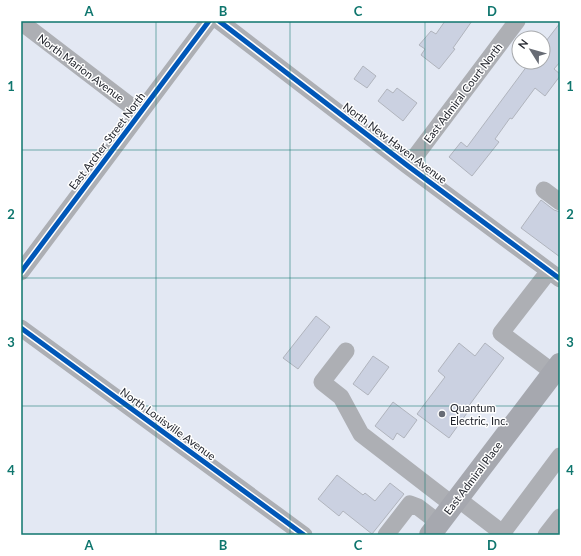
<svg xmlns="http://www.w3.org/2000/svg" width="581" height="556" font-family="Lato,sans-serif">
	<style>
		.building { fill: #cbd1e1; stroke: #b0b4bd }
		.lines { fill: none; stroke-linecap: round; stroke-linejoin: round }
		.minor { stroke: #adafb4; stroke-width: 17 }
		.major { stroke: #a6a8af; stroke-width: 22 }
		.cycleway-casing { stroke: #fff; stroke-width: 8 }
		.cycleway { stroke: #0057b8; stroke-width: 5 }
		.grid { fill: none; stroke: #0f766e; stroke-width: 1; stroke-opacity: 0.55 }
		.poi-dot { fill: #676b74; stroke: #fff; stroke-width: 1.5 }
		.labels { text-anchor: middle; stroke-width: 3; stroke-linejoin: round; paint-order: stroke }
		.street-label { font-size: 11px; fill: #24272f; stroke: #fff }
		.poi-label { font-size: 11px; fill: #24272f; stroke: #fff; text-anchor: start }
		.neatline { fill: none; stroke: #0f766e; stroke-width: 1.5 }
		.grid-label { font-size: 13px; text-anchor: middle; font-weight: bold; fill: #0f766e }
	</style>
	<rect width="100%" height="100%" fill="#e3e8f3"/>
	<!-- building -->
	<path class="building" d="M445,21h27l-19,27 2,1 -16,20 -18,-14 4,-6 -6,-4 12,-14 5,3z
		M560,23v39l-6,7 6,5v2l-15,20 -10,-8 -23,31 -2,-1 -15,21 4,3 -27,34 -23,-19 12,-15 6,5 63,-85h13v-17z
		M363,66l13,10 -9,12 -13,-9z
		M397,88l20,15 -14,18 -25,-20 9,-12 6,4z
		M541,200l13,10 6,2v45l-39,-29z
		M316,316l14,11 -32,42 -15,-11z
		M459,343l16,13 10,-13 19,15 -39,53 2,2 -18,25 -32,-24 28,-37 -7,-6z
		M373,356l16,11 -21,28 -15,-11z
		M393,402l24,18 -13,18 -7,-5 -4,7 -18,-14z
		M337,475l26,20 2,-2 10,8 15,-18 14,11 -32,40 -29,-23 -4,5 -21,-17z"/>
	<g class="lines">
		<!-- minor -->
		<path class="minor" d="M219,21l189,145 152,113
			M21,22l119,91
			M408,166l109,-145
			M544,190l16,12
			M549,271l-48,62 53,40
			M21,272l188,-251
			M21,328l283,207
			M346,351l-24,31 19,15 20,37 92,71
			M458,499l47,36
			M386,535l24,-31 8,3 21,16
			M501,535l59,-79
			M546,535l14,-18"/>
		<!-- major -->
		<path class="major" d="M430,535l130,-171"/>
		<!-- cycleway casing -->
		<g class="cycleway-casing">
			<path id="cycleway" d="M219,21l189,145 152,113
				M21,272l188,-251
				M21,328l283,207"/>
		</g>
		<!-- cycleway -->
		<use href="#cycleway" class="cycleway"/>
	</g>
	<!-- grid -->
	<path class="grid" d="M156,21v514M290,21v514M425,21v514M21,150h539M21,278h539M21,406h539"/>
	<!-- markers -->
	<circle class="poi-dot" cx="442" cy="414" r="4"/>
	<g class="labels">
		<!-- street labels -->
		<g class="street-label">
			<text transform="translate(81 68) rotate(37)" y="4">North Marion Avenue</text>
			<text transform="translate(463 93) rotate(-53)" y="4">East Admiral Court North</text>
			<text transform="translate(107 141) rotate(-53)" y="4">East Archer Street North</text>
			<text transform="translate(395 143) rotate(37)" y="4">North New Haven Avenue</text>
			<text transform="translate(168 424) rotate(36)" y="4">North Louisville Avenue</text>
			<text transform="translate(473 478) rotate(-53)" y="4">East Admiral Place</text>
		</g>
		<!-- poi labels -->
		<g class="poi-label">
			<text x="450" y="412">Quantum<tspan x="450" dy="13">Electric, Inc.</tspan></text>
		</g>
	</g>
	<!-- border -->
	<rect width="581" height="556" fill="none" stroke="#ffffff" stroke-width="44"/>
	<!-- north arrow -->
	<g transform="translate(531 50) rotate(307)"><circle r="19" fill="#ffffff" stroke="#a7a9ac"/>
	<path d="M0-3L7 15L0 10L-7 15Z" fill="#676b74"/>
	<text y="-6" font-size="11" font-weight="bold" text-anchor="middle" fill="#24272f">N</text>
	</g>
	<rect x="22" y="22" width="537" height="512" class="neatline"/>
	<g class="grid-label">
		<text x="89" y="16">A</text>
		<text x="223" y="16">B</text>
		<text x="358" y="16">C</text>
		<text x="492" y="16">D</text>
		<text x="11" y="91">1</text>
		<text x="570" y="91">1</text>
		<text x="11" y="219">2</text>
		<text x="570" y="219">2</text>
		<text x="11" y="347">3</text>
		<text x="570" y="347">3</text>
		<text x="11" y="475">4</text>
		<text x="570" y="475">4</text>
		<text x="89" y="550">A</text>
		<text x="223" y="550">B</text>
		<text x="358" y="550">C</text>
		<text x="492" y="550">D</text>
	</g>
</svg>
